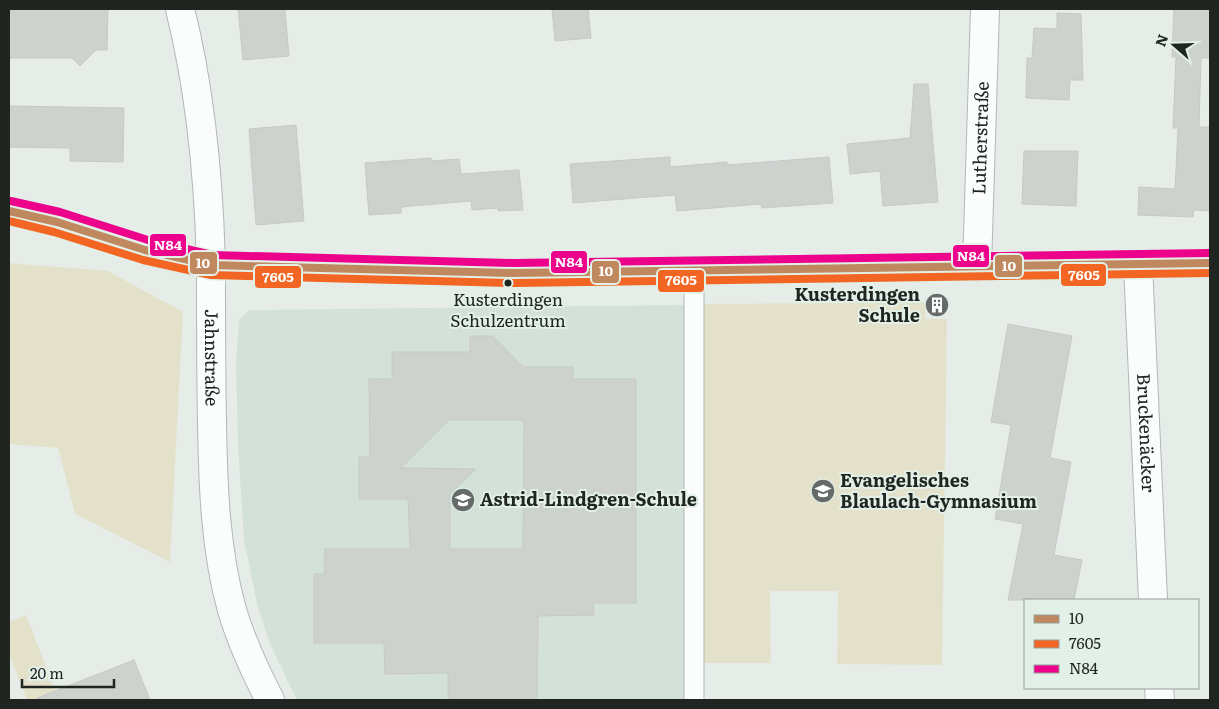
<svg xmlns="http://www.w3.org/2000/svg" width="1219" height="709" font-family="Literata,serif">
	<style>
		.built { fill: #d3e1d9 }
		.green { fill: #e4e1cb }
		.building { fill: #ced2ce; stroke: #c6cac6; fill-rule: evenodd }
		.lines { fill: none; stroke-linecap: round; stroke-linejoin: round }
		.service-casing { stroke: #b2b8b5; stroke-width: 21 }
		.minor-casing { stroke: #b2b8b5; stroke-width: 30 }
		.service { stroke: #fbfcfc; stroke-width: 19 }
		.minor { stroke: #fbfcfc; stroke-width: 28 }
		.bus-1-casing { stroke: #e3f0e8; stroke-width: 11 }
		.bus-2-casing { stroke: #e3f0e8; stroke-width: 11 }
		.bus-3-casing { stroke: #e3f0e8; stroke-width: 11 }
		.bus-1 { stroke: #bf885f; stroke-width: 8 }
		.bus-2 { stroke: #f26522; stroke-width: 8 }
		.bus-3 { stroke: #ed028c; stroke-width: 8 }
		.bus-dot { fill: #202522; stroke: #e3f0e8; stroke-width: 2 }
		.labels { text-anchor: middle; stroke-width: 4; stroke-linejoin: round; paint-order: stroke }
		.bus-label { font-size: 17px; fill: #202522; stroke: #e3f0e8 }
		.street-label { font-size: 18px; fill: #202522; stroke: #e3f0e8 }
		.poi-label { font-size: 18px; font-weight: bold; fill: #202522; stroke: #e3f0e8; text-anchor: start }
		.line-badge { stroke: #e3f0e8; stroke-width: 2 }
		.badge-label { font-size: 14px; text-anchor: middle; font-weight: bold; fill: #fff }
	</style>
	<rect width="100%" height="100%" fill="#e6ede9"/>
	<!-- built -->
	<path class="built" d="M685,305l1,395h-389l-27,-56 -12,-36 -14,-68 -6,-95 -2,-82 3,-44 11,-9z"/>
	<!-- green -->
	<path class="green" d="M9,263l99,8 75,41 -13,250 -95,-48 -17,-66 -49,-4z
		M926,302l-1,17h22l-5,346 -105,-1 1,-73h-68l1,72h-70l1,-359z
		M26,615l33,85h-32l-18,-46v-32z"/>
	<!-- building -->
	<path class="building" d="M9,9h99l-1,41h-11l-16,16 -8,-8h-63z
		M238,9h47l4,47 -46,4z
		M552,9h36l3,29 -36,3z
		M1174,9h36v49h-9l-2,69h11v84l-16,-1 -1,7 -55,-2 1,-28 36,2 3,-61h-5l3,-71h-4z
		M1057,13l24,1 2,66h-13l-1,20 -43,-2 1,-40h5l2,-30 23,1z
		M914,84h14l10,118 -55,4 -3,-35 -30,3 -3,-30 63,-6z
		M9,106l115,2 -1,54 -53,-1v-13l-61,-1z
		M296,125l8,96 -48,4 -7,-96z
		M1024,151h54l-2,55 -54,-2z
		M670,157v10l57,-5v3l102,-8 4,46 -71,5 -1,-4 -84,7 -2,-16 -102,8 -3,-39z
		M431,158v3l28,-2 2,15 58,-4 4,40 -25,1v-3l-26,2 -1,-9 -70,6v6l-32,2 -4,-52z
		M1008,324l64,12 -22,122 21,4 -17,93 28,5 -8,40h-66l15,-76 -28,-5 16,-94 -20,-3z
		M470,336h23l30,31h50v12h63v224h-43l1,12 -56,1 -1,84h-89v-27l-63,1 -1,-31h-70v-69h10l1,-25h85l-2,-50h-49v-42h11l-1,-78h23v-27h78zM449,420h75l-1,129h-73v-55l26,-25 -75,-1z
		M134,660l16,40h-113v-2z"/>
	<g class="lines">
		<!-- service casing -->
		<g class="service-casing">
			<path id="service" d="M694,271v429"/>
		</g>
		<!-- minor casing -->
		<g class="minor-casing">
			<g id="minor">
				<path id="s1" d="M180,9c21,84 29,171 31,258 0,52 0,104 1,155 1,63 3,127 20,188 9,31 23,61 38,90"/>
				<path d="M9,211l48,11 88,28 66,15 303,8 696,-10"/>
				<path id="s2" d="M1138,264l15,336"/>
				<path id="s3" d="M977,267l8,-258"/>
				<path d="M1159,688l1,12"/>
			</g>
		</g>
		<!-- service -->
		<use href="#service" class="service"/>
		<!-- minor -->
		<use href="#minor" class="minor"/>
		<!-- bus-1 casing -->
		<g class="bus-1-casing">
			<path id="bus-1" d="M9,211l48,11 88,28 66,15 303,8 696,-10"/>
		</g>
		<!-- bus-2 casing -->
		<g class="bus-2-casing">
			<path id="bus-2" d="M9,221l45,11 89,28 68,15 303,8 696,-10"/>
		</g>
		<!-- bus-3 casing -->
		<g class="bus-3-casing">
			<path id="bus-3" d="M11,201l49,11 88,28 64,15 302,8 696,-10"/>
		</g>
		<!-- bus-1 -->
		<use href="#bus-1" class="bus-1"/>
		<!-- bus-2 -->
		<use href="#bus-2" class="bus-2"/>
		<!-- bus-3 -->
		<use href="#bus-3" class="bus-3"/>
	</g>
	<!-- icons -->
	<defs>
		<g id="building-disc" transform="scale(1.25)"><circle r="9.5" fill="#656b68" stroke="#e3f0e8"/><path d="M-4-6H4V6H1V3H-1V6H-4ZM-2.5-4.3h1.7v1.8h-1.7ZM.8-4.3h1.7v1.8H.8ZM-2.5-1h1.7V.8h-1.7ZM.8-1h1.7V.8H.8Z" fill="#fff"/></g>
		<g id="school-disc" transform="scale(1.25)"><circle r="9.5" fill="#656b68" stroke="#e3f0e8"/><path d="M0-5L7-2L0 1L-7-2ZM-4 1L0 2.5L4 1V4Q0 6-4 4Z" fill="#fff"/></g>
	</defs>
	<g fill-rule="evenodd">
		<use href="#building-disc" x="937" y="305"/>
		<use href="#school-disc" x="823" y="491"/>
		<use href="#school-disc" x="463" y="500"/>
	</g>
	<!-- markers -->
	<circle class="bus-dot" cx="508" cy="283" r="4.5"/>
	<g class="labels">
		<!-- bus labels -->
		<g class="bus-label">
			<text x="508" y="306">Kusterdingen<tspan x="508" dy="21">Schulzentrum</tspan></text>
		</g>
		<!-- street labels -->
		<g class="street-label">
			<text dy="6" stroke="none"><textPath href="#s3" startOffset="129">Lutherstraße</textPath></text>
			<text dy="6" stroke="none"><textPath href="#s1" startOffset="351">Jahnstraße</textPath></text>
			<text dy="6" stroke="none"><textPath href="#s2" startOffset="169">Bruckenäcker</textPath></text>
		</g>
		<!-- poi labels -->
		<g class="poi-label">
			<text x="920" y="301" text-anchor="end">Kusterdingen<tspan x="920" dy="21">Schule</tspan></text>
			<text x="840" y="487">Evangelisches<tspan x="840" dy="21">Blaulach-Gymnasium</tspan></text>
			<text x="480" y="506">Astrid-Lindgren-Schule</text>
		</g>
	</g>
	<g class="line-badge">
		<rect x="149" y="233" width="38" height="24" rx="5" fill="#ed028c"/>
		<rect x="952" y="244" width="38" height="24" rx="5" fill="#ed028c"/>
		<rect x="550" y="250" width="38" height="24" rx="5" fill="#ed028c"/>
		<rect x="189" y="251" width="29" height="24" rx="5" fill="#bf885f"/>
		<rect x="994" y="254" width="29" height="24" rx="5" fill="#bf885f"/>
		<rect x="591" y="260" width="29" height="24" rx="5" fill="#bf885f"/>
		<rect x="1060" y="263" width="47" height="24" rx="5" fill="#f26522"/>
		<rect x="254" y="265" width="48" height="24" rx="5" fill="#f26522"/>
		<rect x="657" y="269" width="48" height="24" rx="5" fill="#f26522"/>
	</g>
	<g class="badge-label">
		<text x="168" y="250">N84</text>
		<text x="971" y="261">N84</text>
		<text x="569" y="267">N84</text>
		<text x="203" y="268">10</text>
		<text x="1009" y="271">10</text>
		<text x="606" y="276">10</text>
		<text x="1084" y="280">7605</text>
		<text x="278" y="282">7605</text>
		<text x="681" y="285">7605</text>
	</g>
	<!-- border -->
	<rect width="1219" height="709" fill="none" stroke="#202522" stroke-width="20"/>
	<!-- legend -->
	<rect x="1024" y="599" width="175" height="90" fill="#e3f0e8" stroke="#959f99"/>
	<rect x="1034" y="615" width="25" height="8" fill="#bf885f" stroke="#959f99"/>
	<text x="1069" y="624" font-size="15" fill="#202522">10</text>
	<rect x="1034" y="640" width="25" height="8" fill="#f26522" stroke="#959f99"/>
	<text x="1069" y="649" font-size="15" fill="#202522">7605</text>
	<rect x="1034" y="665" width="25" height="8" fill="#ed028c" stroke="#959f99"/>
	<text x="1069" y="674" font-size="15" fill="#202522">N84</text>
	<!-- north arrow -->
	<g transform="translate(1174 45) rotate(290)" stroke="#e3f0e8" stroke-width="4" paint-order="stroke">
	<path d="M0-4L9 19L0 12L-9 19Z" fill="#202522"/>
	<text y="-8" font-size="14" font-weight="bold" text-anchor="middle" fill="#202522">N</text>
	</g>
	<!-- scale -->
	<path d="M22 679v8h92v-8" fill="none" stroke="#202522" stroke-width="2.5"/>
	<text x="30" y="679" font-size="15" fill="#202522" stroke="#e3f0e8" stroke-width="4" paint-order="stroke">20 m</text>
</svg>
